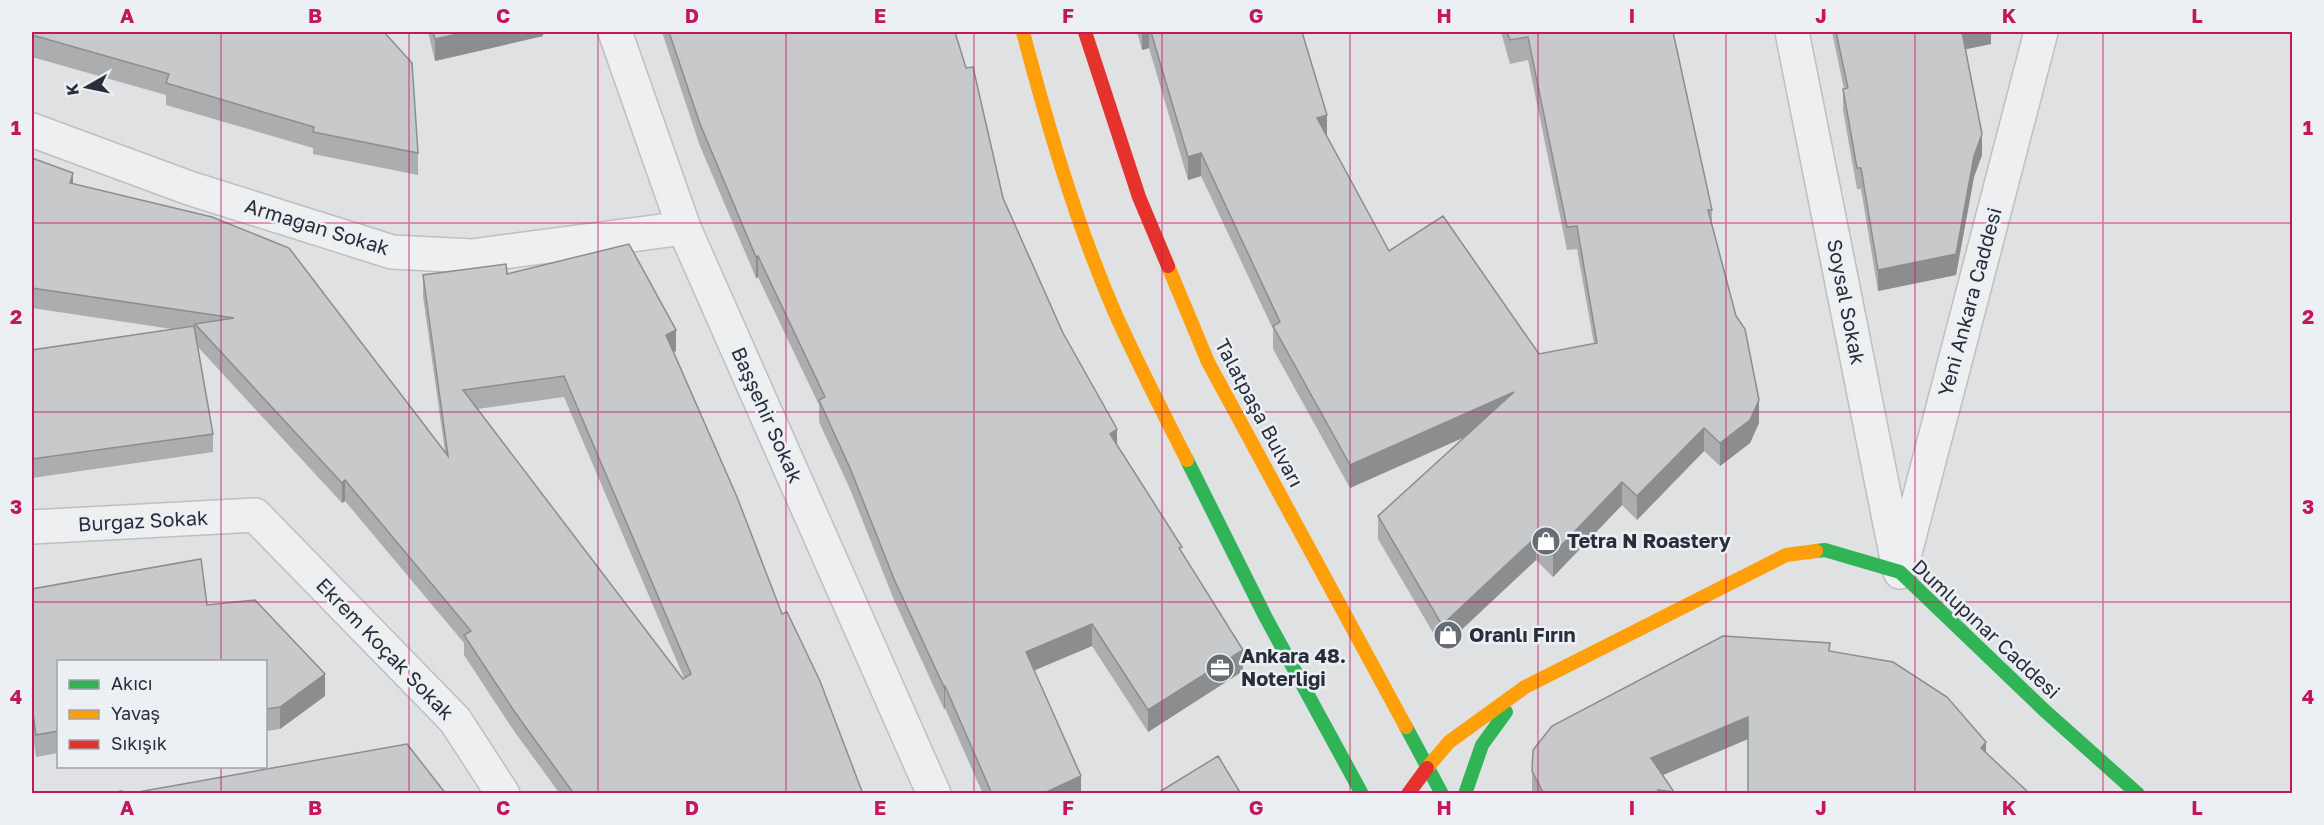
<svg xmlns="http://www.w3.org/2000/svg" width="2324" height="825" font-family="'Golos Text',sans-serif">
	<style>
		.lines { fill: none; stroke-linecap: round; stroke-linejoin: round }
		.street-casing { stroke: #bdbfc1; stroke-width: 36 }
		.street { stroke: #eeeff0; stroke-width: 33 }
		.fast { stroke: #30b455; stroke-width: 14 }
		.slow { stroke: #ff9f0a; stroke-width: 14 }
		.jam { stroke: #e5322d; stroke-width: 14 }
		.wall { fill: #abadaf; fill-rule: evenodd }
		.shaded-wall { fill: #8b8d8e }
		.building { fill: #c7c9cb; stroke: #8b8d8e; stroke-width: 1.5; fill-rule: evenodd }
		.grid { fill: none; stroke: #c2185b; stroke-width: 1.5; stroke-opacity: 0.55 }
		.labels { text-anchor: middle; stroke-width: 5; stroke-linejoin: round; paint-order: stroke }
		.street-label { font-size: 20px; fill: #282f3a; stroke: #eceff3 }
		.poi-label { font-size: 20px; font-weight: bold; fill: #282f3a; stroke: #eceff3; text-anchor: start }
		.neatline { fill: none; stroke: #c2185b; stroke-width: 2 }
		.grid-label { font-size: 20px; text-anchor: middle; font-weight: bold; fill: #c2185b }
	</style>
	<rect width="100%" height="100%" fill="#dfe1e3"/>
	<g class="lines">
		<!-- street casing -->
		<g class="street-casing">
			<path id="street" d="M615,32l69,196 250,566
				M1792,32l106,532
				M32,130l157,58 203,64 80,4 212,-28
				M32,527l223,-12 200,205 48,74
				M1900,572l141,-540"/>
		</g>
		<!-- street -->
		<use href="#street" class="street"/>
		<!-- fast -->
		<path class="fast" d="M1187,460l78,156 97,178
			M1816,551l9,-1 75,22 144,138 94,84
			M1406,727l36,67
			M1465,794l17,-49 24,-33"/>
		<!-- slow -->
		<path class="slow" d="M1023,32c25,95 53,191 92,281 22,49 47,98 72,147
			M1168,266l40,96 198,365
			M1427,768l22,-26 76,-55 261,-132 30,-4"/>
		<!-- jam -->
		<path class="jam" d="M1085,32l54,165 29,69
			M1408,794l19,-26"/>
	</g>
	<!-- wall -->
	<path class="wall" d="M32,32h352l34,121v22l-105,-21v-6l-147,-43v-10l-134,-38z
		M428,32h115v4l-108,25z
		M662,32h293l48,166 60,135 54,113 65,107 61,118 -95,61 -56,-86 -58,24 47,124h-98l-38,-86 -1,1 -50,-109 -44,-111 -31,-67v-17l-61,-128 -2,1 -56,-132z
		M1137,32h165l25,105 62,114 150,103 55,-10 -17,-95 -10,1 -39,-190 -18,4 -9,-32h172l39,178v18l47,195 -9,20 -30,23 -16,-15 -67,69 -15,-15 -69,72 -17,-17 -94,88 -64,-109v-23l87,-79 -115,51 -77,-139v-20l-72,-153 -13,4 -39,-132 -7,2z
		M1832,32h159v12l-25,5 16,106 -8,22 -18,98 -78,16 -17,-102h-4l-14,-79v-21h1z
		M32,158l41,25 372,269 -22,-156v-21l84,-1 169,77 -3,1 109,262 81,180h-303l-46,-63 -50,-76v-12l-119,-142 -3,2 -145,-157 16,88v18l-181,26v-128l140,-21 -140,-21zM564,397l120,281 -1,1 -206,-270z
		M32,589l175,16 118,91 -45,33 -14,2v-69h-208v91l-22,4 -4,-30z
		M1748,739l-85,36 11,17v2h-142v-23z"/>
	<!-- shaded-wall -->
	<path class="shaded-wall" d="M467,32h76v4l-108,25v-22z
		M1142,32h7v16l-7,2z
		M1962,32h29v12l-29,6z
		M1327,115v23l-10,-20z
		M1982,134v21l-8,22 -18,98 -78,16v-21z
		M1201,153v23l-13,4v-23z
		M73,173v20l-3,-10z
		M758,256v21l-2,1v-21z
		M676,330v21l-10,4v-20z
		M1514,392v23l-164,73v-23z
		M1759,400v23l-9,20 -30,23v-23z
		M1704,428v23l-67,69v-24z
		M1117,429v22l-7,-17z
		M345,480v21l-3,2v-20z
		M1622,482v23l-69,72v-23z
		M1536,537v23l-94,88v-23z
		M1092,624v22l-66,28v-22z
		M1243,650v21l-95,61v-22z
		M325,674v22l-45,33v-22z
		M945,686v22l-1,1v-22z
		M1748,717v22l-97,41v-22z
		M1986,742v22l-5,-16z
		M1081,776v18h-39z"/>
	<!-- building -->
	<path class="building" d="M32,32h352l28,31 6,90 -105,-21 1,-5 -148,-44 3,-9 -137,-39z
		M433,32h34l-32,7z
		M669,32h286l11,36 7,-1 30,131 60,135 54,96 -7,5 72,113 -3,1 64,102 -95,60 -56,-86 -66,28 55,124 -39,18h-50l-47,-108 -1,1 -50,-108 -44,-111 -31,-68 6,-3 -67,-141 -2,1 -56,-133z
		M1151,32h151l25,83 -10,3 72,133 54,-35 96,138 58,-11 -20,-117 -10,1 -39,-190 -18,3 -3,-8h166l39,178h-4l28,106 9,13 14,71 -9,20 -30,23 -16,-15 -67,68 -15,-14 -69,72 -17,-17 -94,88 -64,-109 136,-124 -164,73 -77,-139 7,-4 -79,-169 -13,4z
		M1836,32h126l20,102 -8,22 -18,98 -78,16 -17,-102h-4l-14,-79 5,-1z
		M32,158l41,15 -3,10 142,34 77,31 159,208 -25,-181 83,-11 1,10 122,-30 47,86 -10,5 71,162 45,117 5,-2 33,69 43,113h-289l-60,-83 -50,-76 7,-4 -126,-151 -3,3 -147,-159 39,-6 -202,-30zM564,376l127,298 -8,5 -220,-289z
		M194,326l19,108 -181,25v-109z
		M201,559l6,46 48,-5 70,74 -45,33 -14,2v-47h-208v69l-22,4 -4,-30v-116z
		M1723,636l107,7 -1,8 64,11 54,35 39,45 -5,6 49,46h-282v-77l-97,41 23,34 -16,-2 3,4h-117l-12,-23 1,-21 19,-24z
		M407,744l39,50h-319z
		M1218,756l23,38h-85z
		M122,791v3h-19z"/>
	<!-- grid -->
	<path class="grid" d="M221,32v630M409,32v762M598,32v762M786,32v762M974,32v762M1162,32v762M1350,32v762M1538,32v762M1726,32v762M1915,32v762M2103,32v762M32,223h2260M32,412h2260M32,602h2260M221,766v28"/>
	<!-- icons -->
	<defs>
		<g id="shop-disc" transform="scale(1.5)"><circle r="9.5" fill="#686d75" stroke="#eceff3"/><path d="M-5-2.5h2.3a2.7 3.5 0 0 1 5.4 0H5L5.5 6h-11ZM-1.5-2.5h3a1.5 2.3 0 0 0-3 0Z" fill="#fff"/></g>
		<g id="office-disc" transform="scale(1.5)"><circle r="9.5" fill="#686d75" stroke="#eceff3"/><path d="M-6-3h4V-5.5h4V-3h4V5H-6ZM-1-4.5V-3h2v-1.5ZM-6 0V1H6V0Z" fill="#fff"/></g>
	</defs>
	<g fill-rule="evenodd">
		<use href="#shop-disc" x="1546" y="541"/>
		<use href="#shop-disc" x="1448" y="635"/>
		<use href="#office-disc" x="1220" y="668"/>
	</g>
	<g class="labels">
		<!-- street labels -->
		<g class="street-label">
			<text transform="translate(317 227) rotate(17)" y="7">Armağan Sokak</text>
			<text transform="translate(1846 302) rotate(79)" y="7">Soysal Sokak</text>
			<text transform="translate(1970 302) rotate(-75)" y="7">Yeni Ankara Caddesi</text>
			<text transform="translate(1259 413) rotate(62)" y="7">Talatpaşa Bulvarı</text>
			<text transform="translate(767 415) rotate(66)" y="7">Başşehir Sokak</text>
			<text transform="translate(143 521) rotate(-3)" y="7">Burgaz Sokak</text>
			<text transform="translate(1986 629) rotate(43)" y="7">Dumlupınar Caddesi</text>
			<text transform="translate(385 649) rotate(46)" y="7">Ekrem Koçak Sokak</text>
		</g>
		<!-- poi labels -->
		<g class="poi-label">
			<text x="1567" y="548">Tetra N Roastery</text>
			<text x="1469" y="642">Oranlı Fırın</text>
			<text x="1241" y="663">Ankara 48.<tspan x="1241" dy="23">Noterliği</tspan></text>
		</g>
	</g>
	<!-- border -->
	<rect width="2324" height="825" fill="none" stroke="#eceff3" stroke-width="66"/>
	<!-- legend -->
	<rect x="57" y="660" width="210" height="108" fill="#eceff3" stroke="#9ea2a9" stroke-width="1.5"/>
	<rect x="69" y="680" width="30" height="9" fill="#30b455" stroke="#9ea2a9" stroke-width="1.5"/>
	<text x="111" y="690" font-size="18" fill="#282f3a">Akıcı</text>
	<rect x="69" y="710" width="30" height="9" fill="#ff9f0a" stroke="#9ea2a9" stroke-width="1.5"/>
	<text x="111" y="720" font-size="18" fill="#282f3a">Yavaş</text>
	<rect x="69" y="740" width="30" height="9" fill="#e5322d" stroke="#9ea2a9" stroke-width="1.5"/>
	<text x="111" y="750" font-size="18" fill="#282f3a">Sıkışık</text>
	<!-- north arrow -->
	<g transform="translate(87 87) rotate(261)" stroke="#eceff3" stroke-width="4.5" paint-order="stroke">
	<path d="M0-4.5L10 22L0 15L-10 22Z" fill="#282f3a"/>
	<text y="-9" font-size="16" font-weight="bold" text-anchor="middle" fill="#282f3a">K</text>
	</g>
	<rect x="33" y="33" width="2258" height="759" class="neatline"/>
	<g class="grid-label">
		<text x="127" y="23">A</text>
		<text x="315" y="23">B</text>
		<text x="503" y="23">C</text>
		<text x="692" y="23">D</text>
		<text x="880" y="23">E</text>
		<text x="1068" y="23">F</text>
		<text x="1256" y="23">G</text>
		<text x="1444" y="23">H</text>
		<text x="1632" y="23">I</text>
		<text x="1821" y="23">J</text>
		<text x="2009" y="23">K</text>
		<text x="2197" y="23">L</text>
		<text x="16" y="135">1</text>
		<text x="2308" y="135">1</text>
		<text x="16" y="324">2</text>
		<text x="2308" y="324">2</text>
		<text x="16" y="514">3</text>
		<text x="2308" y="514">3</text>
		<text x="16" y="704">4</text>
		<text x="2308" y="704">4</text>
		<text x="127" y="815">A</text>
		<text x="315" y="815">B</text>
		<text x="503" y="815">C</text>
		<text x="692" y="815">D</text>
		<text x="880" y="815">E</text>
		<text x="1068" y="815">F</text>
		<text x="1256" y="815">G</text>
		<text x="1444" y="815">H</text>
		<text x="1632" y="815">I</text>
		<text x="1821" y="815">J</text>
		<text x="2009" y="815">K</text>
		<text x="2197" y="815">L</text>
	</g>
</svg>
